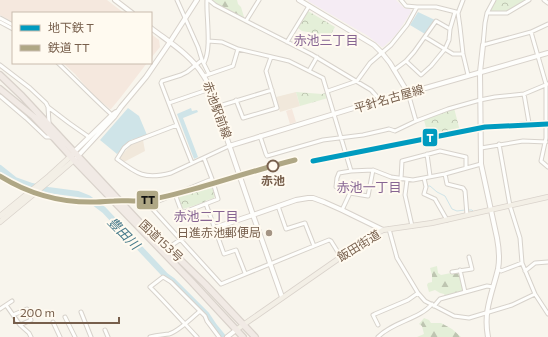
<svg xmlns="http://www.w3.org/2000/svg" width="548" height="337" font-family="Commissioner,'Noto Sans JP',sans-serif">
	<style>
		.residential { fill: #f1e8db }
		.commercial { fill: #f5e8de }
		.education { fill: #f5ecf4 }
		.grass { fill: url(#grass-dots) }
		.forest { fill: url(#forest-firs) }
		.park { fill: url(#park-crowns) }
		.water { fill: #cfe4e8 }
		.lines { fill: none; stroke-linecap: round; stroke-linejoin: round }
		.stream { stroke: #cfe4e8; stroke-width: 1 }
		.river { stroke: #cfe4e8; stroke-width: 6 }
		.street-casing { stroke: #d7d2cb; stroke-width: 5 }
		.secondary-casing { stroke: #d8d2cb; stroke-width: 6 }
		.primary-casing { stroke: #d9d2cb; stroke-width: 6 }
		.highway-casing { stroke: #d9d2cb; stroke-width: 8 }
		.street { stroke: #fefefc; stroke-width: 3 }
		.secondary { stroke: #fefefc; stroke-width: 4 }
		.primary { stroke: #f3efe6; stroke-width: 4.5 }
		.highway { stroke: #f1eae5; stroke-width: 5.5 }
		.rail-1-casing { stroke: #fffaf0; stroke-width: 8 }
		.rail-1 { stroke: #afa785; stroke-width: 5 }
		.metro-1-casing { stroke: #fffaf0; stroke-width: 8 }
		.metro-1 { stroke: #009bbf; stroke-width: 5 }
		.stop-dot { fill: #fffaf0; stroke: #775f4c; stroke-width: 2 }
		.poi-dot { fill: #a49484; stroke: #fffaf0; stroke-width: 1.5 }
		.labels { text-anchor: middle; stroke-width: 4; stroke-linejoin: round; paint-order: stroke }
		.street-label { font-size: 12px; fill: #775f4c; stroke: #fffaf0 }
		.stop-label { font-size: 12px; font-weight: bold; fill: #775f4c; stroke: #fffaf0 }
		.poi-label { font-size: 12px; fill: #775f4c; stroke: #fffaf0; text-anchor: end }
		.neighbourhood-label { font-size: 13px; fill: #876593; stroke: #fffaf0 }
		.water-label { font-size: 13px; font-style: italic; fill: #467a8a; stroke: #fffaf0 }
		.line-badge { stroke: #fffaf0; stroke-width: 1.5 }
		.badge-label { font-size: 11px; text-anchor: middle; font-weight: bold; fill: #fff }
		.pale-badge-label { font-size: 11px; text-anchor: middle; font-weight: bold; fill: #111 }
	</style>
	<defs>
		<pattern id="grass-dots" width="8" height="8" patternUnits="userSpaceOnUse"><rect width="8" height="8" fill="#e4efd8"/><path d="M2 2h.1M6 6h.1" fill="none" stroke="#bec5b1" stroke-width="1.8" stroke-linecap="round"/></pattern>
		<pattern id="forest-firs" width="22" height="20" patternUnits="userSpaceOnUse"><rect width="22" height="20" fill="#e4efd8"/><path d="M5 1l3.5 6h-7zM16 11l3.5 6h-7z" fill="#bec5b1"/></pattern>
		<pattern id="park-crowns" width="20" height="18" patternUnits="userSpaceOnUse"><rect width="20" height="18" fill="#e4efd8"/><path d="M2 6a3 3 0 1 1 6 0M12 15a3 3 0 1 1 6 0" fill="none" stroke="#bec5b1"/></pattern>
	</defs>
	<rect width="100%" height="100%" fill="#f8f5ed"/>
	<!-- residential -->
	<path class="residential" d="M296,92l4,14 -20,6 -4,-15z
		M143,140l2,11 -21,11 -4,-3v-2l11,-12z"/>
	<!-- commercial -->
	<path class="commercial" d="M0,0h107l17,13h-111v9l-13,-7z
		M151,34l8,6 1,7 -9,11z
		M63,63h84l-26,34 -10,12h-1l-18,-15 -17,-20z
		M292,109l4,13 -6,2 -4,-13z"/>
	<!-- education -->
	<path class="education" d="M309,0h87l8,8 6,1 1,3 -13,20 -7,8 -8,7h-1l-14,-11 -60,-35z"/>
	<!-- grass -->
	<path class="grass" d="M274,176l4,3v5c-3,3 -10,5 -14,3l-2,-4 1,-4 2,-1z"/>
	<!-- forest -->
	<path class="forest" d="M212,0h25l1,4 3,3 3,10 -2,2 -26,-15z
		M437,266l1,7 3,2 15,-3 3,1 4,18 -18,5 -1,-2 -4,-1 -5,-3 -6,2 -2,-7 1,-2 4,-1v-7l-2,-7z
		M424,318l5,2 2,3h10l11,6 9,8h-44l7,-3 -2,-8 -3,-2z"/>
	<!-- park -->
	<path class="park" d="M494,0h34l-21,12h-18z
		M308,11l27,16 -8,14 -14,-8 -11,-2 -4,-3z
		M296,92l26,2 4,-1 2,5 -28,8z
		M454,108l6,23 -31,8 -5,-19z
		M208,181l2,1 5,14 -1,2 -9,3v1l-22,7 -1,-1 -5,-13z"/>
	<!-- water -->
	<path class="water" d="M418,12l17,8 -10,14 -15,-9z
		M128,108l11,8 8,19 -16,5 -14,14 -17,-14z
		M191,108l1,3 5,-1 1,2 -15,6 15,39 -4,2 -17,-45z"/>
	<g class="lines">
		<!-- stream -->
		<path class="stream" d="M427,186h3l7,6 8,4 7,13 5,2 8,-1
			M469,210h3l2,2"/>
		<!-- river -->
		<path class="river" d="M0,168l15,12 17,6 16,4 30,4 10,4 16,12 62,66 7,5 33,33 8,12 9,11"/>
		<!-- street casing -->
		<g class="street-casing">
			<path id="street" d="M177,0l21,47 4,13 7,14
				M209,0l6,5 31,16 65,33 60,36 9,10
				M401,0l5,6 11,1h19l20,5
				M463,0l-5,13 2,14 3,27 5,21
				M494,0l-7,13 -2,10 -2,22 48,-13 17,-8
				M544,0l4,3
				M487,13h20l22,-13
				M0,18l13,7
				M246,21l13,-21
				M0,22l13,7
				M531,32l15,52v54l-5,23 7,6
				M425,37l28,17h10
				M208,41l14,1 16,7 51,12 34,17 28,93
				M287,42l22,-36
				M406,61l15,14 10,-9 14,-17 4,-9 1,-11 5,-17
				M58,63c18,17 35,35 54,52
				M204,63c8,-15 2,-46 3,-63
				M0,65l30,23 16,15 2,4 1,16
				M394,70l12,-9 8,-9 22,-31 14,8
				M309,71l8,-14
				M204,76l29,-10 5,-17
				M328,91l29,-10 13,-18 21,-18 16,-20 10,-18
				M408,93l8,28
				M524,94l5,29
				M0,96l26,22 20,19h6
				M236,100l7,18 34,-10 -11,-37 5,-14
				M169,103l41,-14
				M48,107l21,16 20,14
				M216,107l56,-17
				M177,125l-16,-42 1,-2 19,-6 6,-3 15,-12
				M481,128l48,-5 17,1
				M260,136l6,18 1,2 56,-16 40,-5 22,-5 4,-1 6,2 21,-10 32,-12 32,-9 15,-3 29,-3 24,-10
				M499,144l11,62 10,32 2,25 13,31 13,20
				M481,148l42,-7 23,1
				M427,154l3,22
				M204,158l8,21
				M192,163l-15,-38 -47,18 -6,5 -7,11c20,15 28,21 54,14l58,-27
				M373,170l-5,26 -18,-3 -14,-6 1,-9 2,-5 12,-2 22,-1 18,7 22,3 32,-6 36,-10
				M445,174l2,10 16,4 2,3 2,24
				M424,178l2,9 -2,7 11,5 12,21
				M401,179l1,-18 38,-10 26,6v10
				M407,180l-2,15 7,31
				M175,194l7,19 36,-14 -6,-20 -63,26 72,79 93,-38 15,-6 2,1 10,16
				M206,204l18,50 12,-4 9,23
				M278,206l8,23 19,-6 9,23
				M342,210l8,-17
				M389,229l8,29 21,35 7,8 29,15 15,2 43,-13 23,-11
				M168,248l13,-9 33,-11
				M498,269l3,2 21,-8
				M460,270l5,22
				M525,271l10,-8 13,-1
				M452,272l20,-3 -3,-12
				M12,301l-6,4 14,20 9,8 2,4
				M434,306l6,-7 47,-13 6,1
				M0,309l6,-4
				M200,311l5,5 2,5 12,16
				M81,312l10,25
				M13,315l14,-6 4,11 -11,5
				M65,317l10,20
				M53,322l7,15
				M378,325l-5,-10 2,-1 33,-14 10,-7
				M105,330l3,7
				M150,337c7,-2 12,-2 19,-3 9,-2 24,-17 31,-23l-29,-29 -8,-5 -13,10c16,16 31,33 47,50
				M378,337c14,-15 42,-18 54,-33"/>
		</g>
		<!-- secondary casing -->
		<g class="secondary-casing">
			<path id="secondary" d="M115,0l17,13
				M299,0l75,45 8,8 8,10 18,30
				M151,28c18,14 40,27 52,47 3,4 5,9 7,14l43,126 43,-15 12,-2h5l11,4 18,8 41,20
				M483,45l-3,27 1,92 16,74c2,11 3,21 1,31 -6,25 -15,42 -10,68
				M229,146l151,-46 28,-7 140,-40
				M74,152l38,-37 4,-3
				M77,157l37,-40 7,-10 25,-30 24,-35 27,-42
				M214,228l39,-13 29,82
				M227,337l9,-7"/>
		</g>
		<!-- primary casing -->
		<g class="primary-casing">
			<path id="primary" d="M0,216l49,-40 23,-21
				M0,222l52,-43 22,-19
				M236,330l105,-73 35,-23 7,-4 49,-7 116,-26"/>
		</g>
		<!-- highway casing -->
		<g class="highway-casing">
			<path id="highway" d="M0,75l22,21 122,131 24,21 37,36 50,53
				M0,89l34,28 20,21 20,22 117,121 52,56"/>
		</g>
		<!-- street -->
		<use href="#street" class="street"/>
		<!-- secondary -->
		<use href="#secondary" class="secondary"/>
		<!-- primary -->
		<use href="#primary" class="primary"/>
		<!-- highway -->
		<use href="#highway" class="highway"/>
		<!-- rail-1 casing -->
		<g class="rail-1-casing">
			<path id="rail-1" d="M0,176c29,18 62,27 96,26 6,0 12,-1 18,-1 11,-1 22,1 34,-1 18,-3 35,-8 53,-13 31,-9 62,-19 94,-27"/>
		</g>
		<!-- rail-1 -->
		<use href="#rail-1" class="rail-1"/>
		<!-- metro-1 casing -->
		<g class="metro-1-casing">
			<path id="metro-1" d="M313,161l172,-34 63,-3"/>
		</g>
		<!-- metro-1 -->
		<use href="#metro-1" class="metro-1"/>
	</g>
	<!-- markers -->
	<circle class="stop-dot" cx="273" cy="166" r="5.5"/>
	<circle class="poi-dot" cx="269" cy="233" r="4"/>
	<g class="labels">
		<!-- street labels -->
		<g class="street-label">
			<text transform="translate(389 99) rotate(-16)" y="4">平針名古屋線</text>
			<text transform="translate(217 110) rotate(70)" y="4">赤池駅前線</text>
			<text transform="translate(161 241) rotate(43)" y="4">国道153号</text>
			<text transform="translate(359 246) rotate(-32)" y="4">飯田街道</text>
		</g>
		<!-- stop labels -->
		<g class="stop-label">
			<text x="273" y="185">赤池</text>
		</g>
		<!-- poi labels -->
		<g class="poi-label">
			<text x="261" y="237">日進赤池郵便局</text>
		</g>
		<!-- neighbourhood labels -->
		<g class="neighbourhood-label">
			<text x="326" y="45">赤池三丁目</text>
			<text x="369" y="192">赤池一丁目</text>
			<text x="206" y="221">赤池二丁目</text>
		</g>
		<!-- water labels -->
		<g class="water-label">
			<text transform="translate(124 233) rotate(45)" y="5">豊田川</text>
		</g>
	</g>
	<g class="line-badge">
		<rect x="422" y="128" width="16" height="19" rx="4" fill="#009bbf"/>
		<rect x="136" y="190" width="23" height="20" rx="4" fill="#afa785"/>
	</g>
	<g class="badge-label">
		<text x="430" y="142">T</text>
	</g>
	<g class="pale-badge-label">
		<text x="148" y="204">TT</text>
	</g>
	<!-- legend -->
	<rect x="12" y="12" width="140" height="52" fill="#fffaf0" stroke="#c9bcae"/>
	<rect x="20" y="25" width="20" height="6" fill="#009bbf" stroke="#c9bcae"/>
	<text x="48" y="32" font-size="12" fill="#775f4c">地下鉄 T</text>
	<rect x="20" y="45" width="20" height="6" fill="#afa785" stroke="#c9bcae"/>
	<text x="48" y="52" font-size="12" fill="#775f4c">鉄道 TT</text>
	<!-- scale -->
	<path d="M14 317v6h105v-6" fill="none" stroke="#775f4c" stroke-width="2"/>
	<text x="20" y="317" font-size="12" fill="#775f4c" stroke="#fffaf0" stroke-width="3" paint-order="stroke">200 m</text>
</svg>
